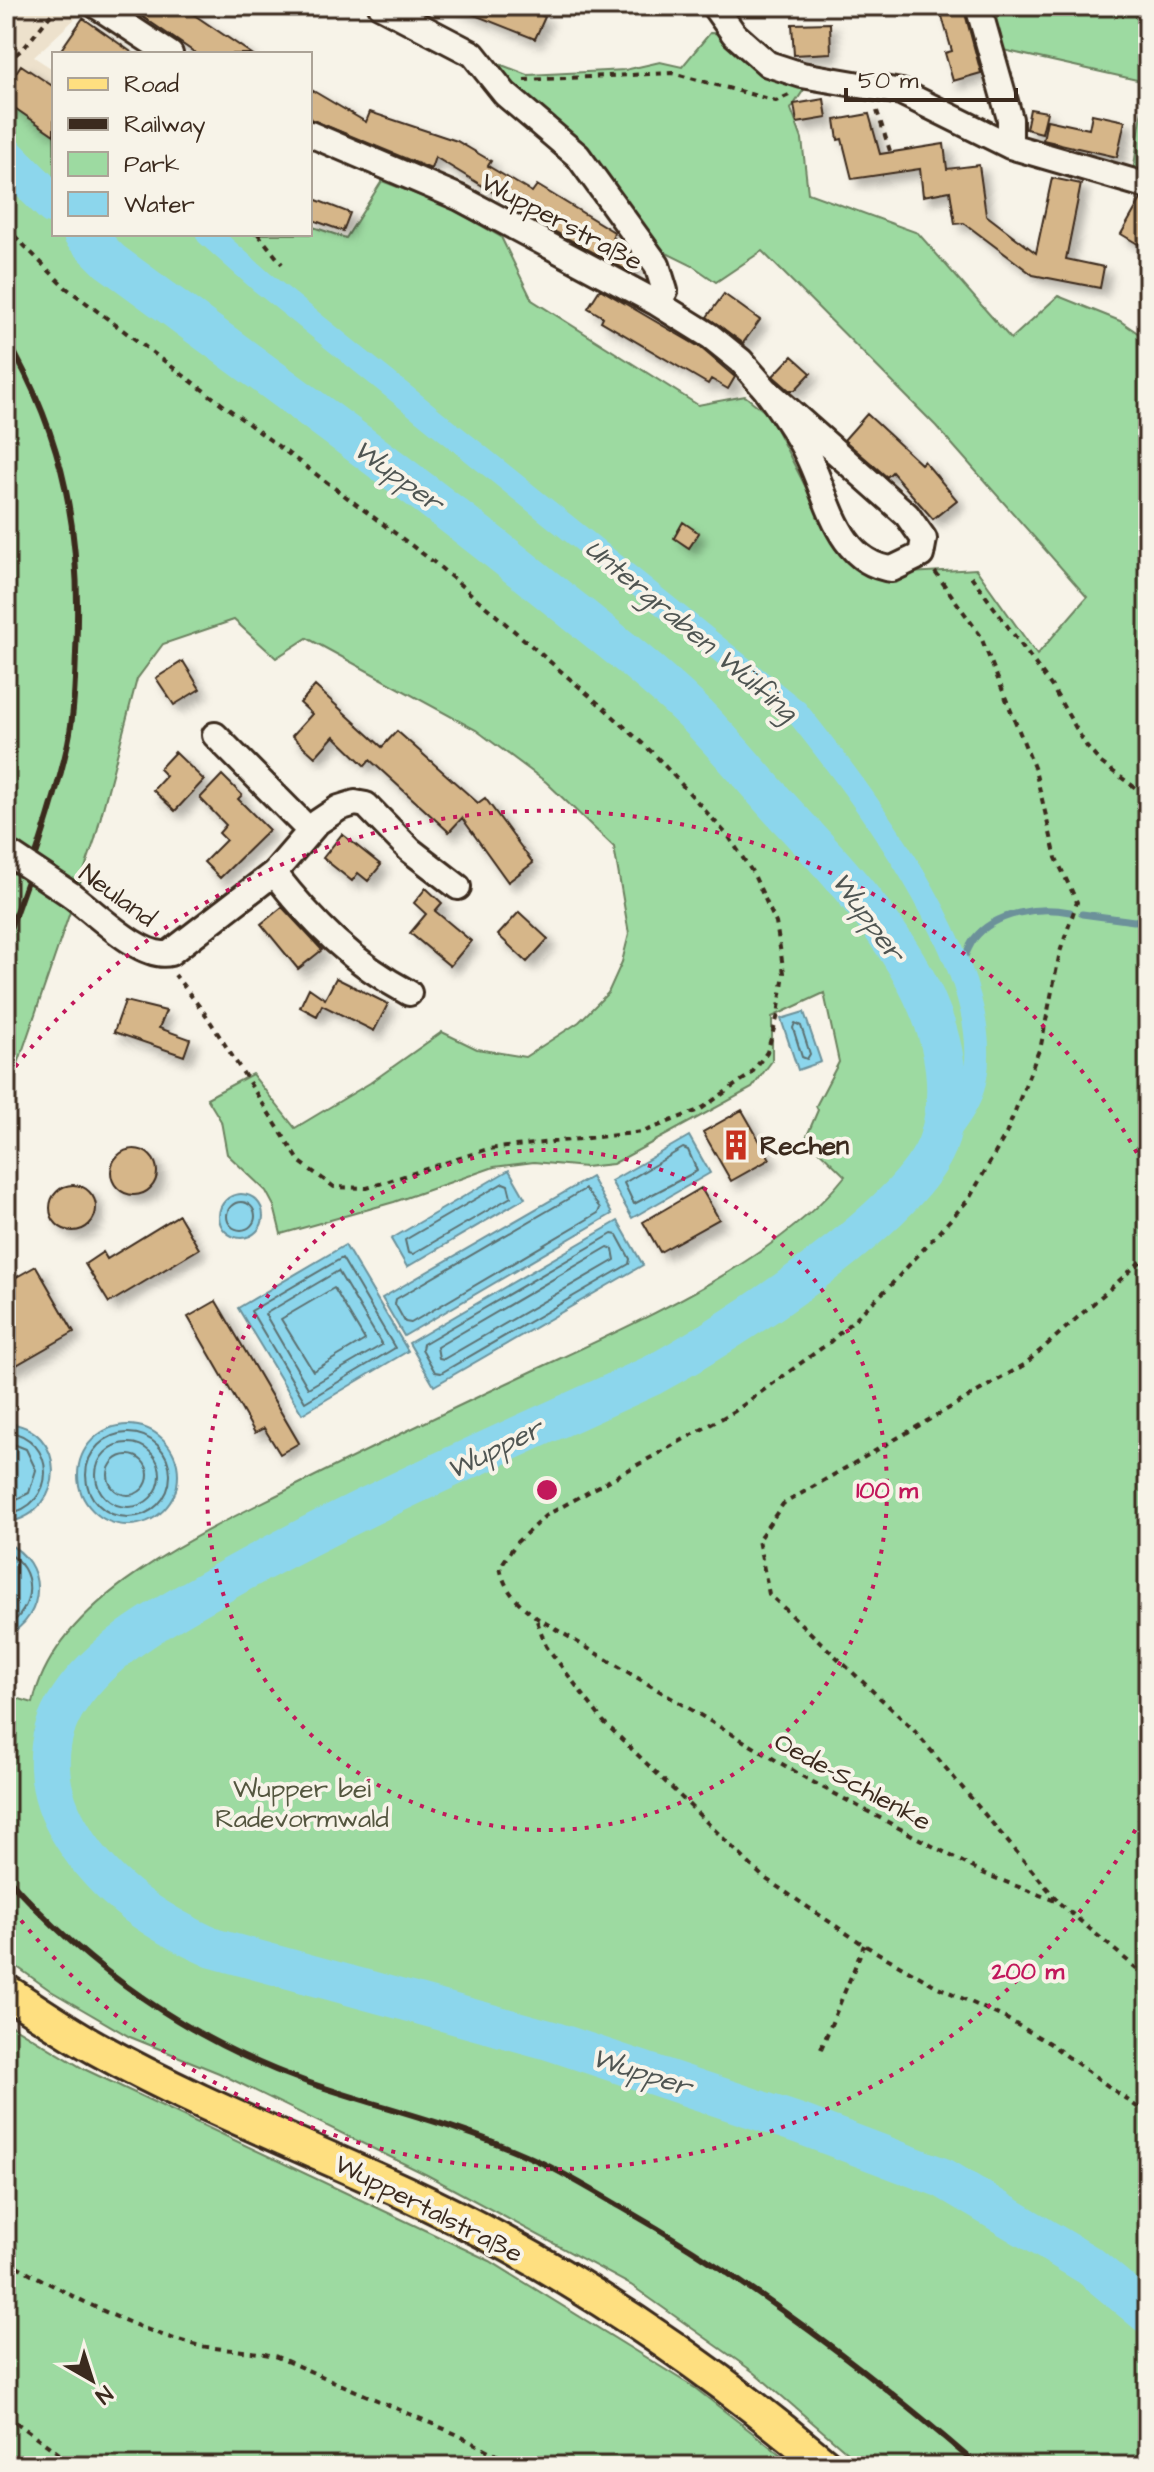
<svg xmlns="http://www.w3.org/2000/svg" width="1154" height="2472" font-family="'Architects Daughter',sans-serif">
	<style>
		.built { fill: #ede1cc }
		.green { fill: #9ddaa1; stroke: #6c8260; stroke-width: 2 }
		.water { fill: #8cd6ec; stroke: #6c919a; stroke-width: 2 }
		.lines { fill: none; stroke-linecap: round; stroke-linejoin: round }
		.shore { stroke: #5b6f70; stroke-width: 2 }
		.stream { stroke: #6c919a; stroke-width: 7 }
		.canal { stroke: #8cd6ec; stroke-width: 24 }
		.river { stroke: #8cd6ec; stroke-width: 40 }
		.building { fill: #d6b689; stroke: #3b2a1e; stroke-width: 2; filter: url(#shadow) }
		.minor-casing { stroke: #3b2a1e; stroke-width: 30 }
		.major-casing { stroke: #3b2a1e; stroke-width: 38 }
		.path { stroke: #3b2a1e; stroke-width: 4; stroke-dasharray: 6 6; stroke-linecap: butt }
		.minor { stroke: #f7f3e8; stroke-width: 24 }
		.major { stroke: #fedf80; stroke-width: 32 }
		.rail { stroke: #3b2a1e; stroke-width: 6 }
		.minor-bridge-casing { stroke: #3b2a1e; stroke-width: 30; stroke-linecap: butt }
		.minor-bridge { stroke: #f7f3e8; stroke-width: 24 }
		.ring { fill: none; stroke: #c2185b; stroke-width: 4; stroke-dasharray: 4 8 }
		.labels { text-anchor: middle; stroke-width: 8; stroke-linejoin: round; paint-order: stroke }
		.street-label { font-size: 26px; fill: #3b2a1e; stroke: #f7f3e8 }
		.poi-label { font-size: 26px; font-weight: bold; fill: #3b2a1e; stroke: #f7f3e8; text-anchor: start }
		.park-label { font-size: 26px; fill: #54563f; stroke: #f7f3e8 }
		.water-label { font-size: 28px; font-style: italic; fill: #4f5552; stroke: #f7f3e8 }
		.centre { fill: #c2185b; stroke: #f7f3e8; stroke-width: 4 }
		.ring-label { font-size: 24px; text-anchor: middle; font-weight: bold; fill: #c2185b; stroke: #f7f3e8; stroke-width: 8; stroke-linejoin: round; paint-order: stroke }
	</style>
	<defs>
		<filter id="shadow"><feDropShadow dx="7" dy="7" stdDeviation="4" flood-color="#0004"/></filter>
	</defs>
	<rect width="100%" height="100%" fill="#f7f3e8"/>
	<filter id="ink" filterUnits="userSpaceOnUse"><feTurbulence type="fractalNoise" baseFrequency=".0125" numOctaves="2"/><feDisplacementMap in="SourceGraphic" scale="16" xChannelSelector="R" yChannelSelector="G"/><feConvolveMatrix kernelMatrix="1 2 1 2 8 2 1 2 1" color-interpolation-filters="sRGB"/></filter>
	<g filter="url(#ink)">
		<!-- built -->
		<path class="built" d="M6,6h64l10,8 -46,43 20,13v59l-48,-31z"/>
		<!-- green -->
		<path class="green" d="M990,6h158v172l-15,-5 13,-91 -143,-32z
			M710,33l24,1 79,42 -22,33 11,30 6,54 110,40 93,106 47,-43 62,25 28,19v2126h-285l-108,-93 -124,-88 -204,-110 -208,-102 -89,-36 -79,-46 -45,-32v-264l27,8c22,-105 169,-170 256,-214 76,-38 152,-75 229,-111 104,-49 255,-112 327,-202l-39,-38 12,-28 -2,-4 23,-44 -15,-69 -52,24v44l-20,27 -139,76 -28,3 -51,-5 -40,5 -100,35 -113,32 -7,-28 -8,-15 -39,-37 -6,-33 -14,-23 45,-24 43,54 75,-45 72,-51 35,17 48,8 54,-35 29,-29 14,-31 7,-28 -15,-87 -68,-65 -70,-52 -169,-92 -31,20 -42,-38 -71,24 -26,35 -42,160 -89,260v-549l6,-2 -6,-17v-442l48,30v115h256v-8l36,12 36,-57 65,25 54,31 31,63 166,105 47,-9 24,19 56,110 85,48 66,-4 61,86 50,-58 -151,-171 -174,-175 -46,31 -23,-16 -55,-27 -165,-185 55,21 97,-5 35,-8 22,5z
			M6,2022l78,47 406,192 205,127 100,78h-789z"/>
		<!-- water -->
		<path class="water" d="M804,1012l17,50 -23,8 -17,-51z
			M689,1136l21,37 -78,45 -21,-37z
			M509,1170l16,28 -118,69 -16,-28z
			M591,1177l21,37 -208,122 -22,-38z
			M219 1216a22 22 0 1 1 44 0a22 22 0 1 1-44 0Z
			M618,1221l25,44 -209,121 -25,-43z
			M345,1245l63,106 -106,63 -64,-106z
			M6,1423c62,4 62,89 3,99z
			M78 1475a50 50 0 1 1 100 0a50 50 0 1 1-100 0Z
			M6,1543c42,19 41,73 0,93z"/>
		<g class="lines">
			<!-- shore -->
			<path class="shore" d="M795,1023l6,3 9,28 -3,5 -5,-2 -9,-29z
				M683,1148l5,2 9,21 -63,33 -10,-21z
				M503,1183l5,2 3,12 -98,57 -5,-1 -3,-13z
				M585,1189l15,19 -2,5 -187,110 -6,-1 -10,-18 1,-5z
				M227 1216a14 14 0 1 1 28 0a14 14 0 1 1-28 0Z
				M612,1234l5,1 13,24 -1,5 -188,109 -6,-1 -13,-23 1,-5z
				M608,1247l5,2 2,11 -171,99 -5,-1 -2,-11z
				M342,1258l53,90 -90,54 -54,-91z
				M338,1271l44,74 -74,43 -43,-74z
				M334,1288l31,52 -52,31 -32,-52z
				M6,1431c52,7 52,76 0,83
				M86 1475a42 42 0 1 1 84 0a42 42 0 1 1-84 0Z
				M6,1441l20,8 10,21 -7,23 -23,11
				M96 1475a32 32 0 1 1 64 0a32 32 0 1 1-64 0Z
				M108 1475a20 20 0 1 1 40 0a20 20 0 1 1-40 0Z
				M6,1552c32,17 30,57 0,75"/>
			<!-- stream -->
			<path class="stream" d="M1082,914l52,7 14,-2
				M960,968c4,-9 8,-21 14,-29 21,-27 65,-33 96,-27
				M37,1732l15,2"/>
			<!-- canal -->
			<path class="canal" d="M208,234l54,48 534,429c65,81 218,277 173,387 -7,16 -19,31 -31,45"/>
			<!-- river -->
			<path class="river" d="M6,157l48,48
				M83,234l27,27c143,105 287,208 425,319 53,43 108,84 157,131 35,34 65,73 99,109 74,79 185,198 148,319 -22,75 -216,198 -286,236 -143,66 -289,128 -426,205 -56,32 -122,65 -158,120 -29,43 -23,94 4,136 34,55 82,86 140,112l336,92 251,84 143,54 147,88 58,48"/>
		</g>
		<!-- building -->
		<path class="building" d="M127,6h54l71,48h-55z
			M452,6h69l24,11 -10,22z
			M939,6h24l18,67 -28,8 -8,-28 7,-2z
			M83,18l51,36h-76z
			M830,23l1,30 -37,2 -2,-31z
			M21,65l33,22v48l-48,-33v-15z
			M310,89l56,33 4,-10 87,29 34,20 -3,5 44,26 5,-7 77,47 -1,5 10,7 13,18 -6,10 -110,-59 2,-3 -87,-53 -4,12 -121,-50z
			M824,99l3,19 -30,5 -3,-19z
			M1030,109l17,3 -5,21 -16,-4z
			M869,114l11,40 64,-10 3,25 32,-4 7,50 50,38 16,-75 29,6 -15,75 38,8 -4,21 -67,-13 -69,-52 -9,1 -5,-33 -27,5 -3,-27 -68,10 -10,-40 -4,1 -3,-20z
			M1092,114l33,7 -8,36 -74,-17 4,-20 42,9z
			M314,199l36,14 -7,18 -33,-12z
			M1141,199l7,2v49l-27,-16z
			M600,289l101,59 34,29 -7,12 -17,-10 -3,5 -107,-63 2,-4 -15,-9z
			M724,294l36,26 -17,23 -36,-26z
			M792,356l19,17 -16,17h-6l-16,-14z
			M867,414l54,50 3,-3 33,39 -24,19 -41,-47 -5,5 -43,-37z
			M683,522l16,11 -10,15 -15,-10z
			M183,661l17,28 -26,16 -18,-27z
			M315,686l67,61 15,-16 81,72 7,-5 48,65 -25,19 -46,-64 -13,14 -79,-72 -5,6 -31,-30 -19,21 -23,-21 20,-22 -12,-11z
			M175,752l29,28 -29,31 -22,-21 13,-14 -7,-7z
			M222,775l20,20 -4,4 31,31 -49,48 -16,-16 22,-22 -7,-7 7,-8 -26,-27z
			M342,834l39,31 -13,16 -10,-8 -6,8 -29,-23z
			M426,888l16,15 -7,8 36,30 -21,25 -40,-33 16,-19 -12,-11z
			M282,907l40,43 -24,19 -37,-45z
			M519,912l29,27 -21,23 -29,-27z
			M336,978l52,26 -14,27 -52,-26 -5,11 -17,-9 9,-19 16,11z
			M125,1001l41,10 -7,17 31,11 -6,17 -70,-24z
			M742,1110l28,49 -39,22 -28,-49z
			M111 1172a23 23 0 1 1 46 0a23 23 0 1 1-46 0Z
			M50 1208a23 23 0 1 1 46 0a23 23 0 1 1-46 0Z
			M701,1188l18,31 -59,33 -17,-30z
			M179,1215l20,34 -90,54 -24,-39 18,-12 4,7z
			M36,1266l38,66 -68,39v-88z
			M216,1301l83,142 -19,11 -16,-26 -9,5 -67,-116z"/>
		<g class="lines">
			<!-- minor casing -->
			<g class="minor-casing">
				<path id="minor" d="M97,6l73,48
					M381,6l92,48 32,40 73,62 79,109 8,26 -8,12
					M714,6l20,28 34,30 34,11 99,17 109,54 138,40
					M978,6l32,113v27
					M310,134l150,64 197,105 53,33 31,25 25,29 141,125 17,24 -3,16 -29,14c-55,-6 -64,-74 -85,-115 -11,-23 -26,-43 -41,-64
					M215,735l94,95
					M274,873c39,50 79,90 135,120
					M70,894c24,17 72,67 100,59l104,-80 44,-51 21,-14 16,-5 11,2 44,45 48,37"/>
			</g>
			<!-- major casing -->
			<g class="major-casing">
				<path id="major" d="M6,1991c30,20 61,41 92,58 131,73 274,121 405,193 115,63 223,139 323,224"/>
			</g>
			<!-- path -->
			<path class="path" d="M6,62l18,-14 34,-42
				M524,80l148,-7 104,28 13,-6
				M877,111l14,43
				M6,227l59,60 370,276 170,146 50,46 74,82 24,36 23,50 8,50 -6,42 -11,37 -16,22 -50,35 -58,23 -155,17 -121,39 -33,-1 -34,-25 -94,-147 -31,-40
				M258,234l24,30
				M935,572l45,63 55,135 21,88 21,44 -17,50 -19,93 -35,89 -37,65 -80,88 -59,55 -95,69 -190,105 -28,26 -17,25c5,25 18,36 37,51l272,162 176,94 73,28 90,76
				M971,576l81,111 35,60 13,15 48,35
				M1148,1538l-6,60 6,20
				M537,1621l9,25 57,75 160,156 101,68 72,41 71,33 42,24 99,72
				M1057,1900l-145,-172 -143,-134 -11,-54 25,-36 241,-139 124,-110
				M821,2049l43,-104
				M6,2260c60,33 119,66 186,84 28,7 57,5 85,13l179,77 62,32
				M6,2415l70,51"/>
			<!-- minor -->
			<use href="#minor" class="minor"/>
			<!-- major -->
			<use href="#major" class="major"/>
			<!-- rail -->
			<path class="rail" d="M6,338c60,102 76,198 70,315 -1,30 -2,61 -8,90 -15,67 -39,133 -62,197
				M6,1876c82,93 185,165 301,206 72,25 148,42 218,73 33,14 65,34 96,52 126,72 247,163 357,259"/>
			<!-- minor-bridge casing -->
			<g class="minor-bridge-casing">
				<path id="minor-bridge" d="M10,854l60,40"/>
			</g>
			<!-- minor-bridge -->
			<use href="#minor-bridge" class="minor-bridge"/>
		</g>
	</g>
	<!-- distance rings -->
	<g class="ring">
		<circle cx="547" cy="1490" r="340"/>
		<path d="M1147 1809A680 680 0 0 1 8 1904M8 1076A680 680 0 0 1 1147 1171"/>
	</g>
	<!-- icons -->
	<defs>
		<g id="building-bare" transform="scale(2.4)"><path d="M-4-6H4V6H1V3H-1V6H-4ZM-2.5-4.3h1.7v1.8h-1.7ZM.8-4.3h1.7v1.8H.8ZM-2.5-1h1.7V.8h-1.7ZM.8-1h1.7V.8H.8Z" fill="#c8321e" stroke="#f7f3e8" stroke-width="2.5" paint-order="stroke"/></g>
	</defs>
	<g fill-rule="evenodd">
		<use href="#building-bare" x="736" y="1145"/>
	</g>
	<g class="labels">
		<!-- street labels -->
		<g class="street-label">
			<text transform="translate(562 221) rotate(28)" y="9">Wupperstraße</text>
			<text transform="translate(118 895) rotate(36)" y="9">Neuland</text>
			<text transform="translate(853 1781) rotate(29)" y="9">Oede-Schlenke</text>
			<text transform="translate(429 2208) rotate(27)" y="9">Wuppertalstraße</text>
		</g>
		<!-- poi labels -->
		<g class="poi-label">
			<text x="760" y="1154">Rechen</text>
		</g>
		<!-- park labels -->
		<g class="park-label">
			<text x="302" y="1797">Wupper bei<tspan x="302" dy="30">Radevormwald</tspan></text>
		</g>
		<!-- water labels -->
		<g class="water-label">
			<text transform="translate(399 475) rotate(36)" y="10">Wupper</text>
			<text transform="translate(692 629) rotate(40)" y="10">Untergraben Wülfing</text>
			<text transform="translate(869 916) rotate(54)" y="10">Wupper</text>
			<text transform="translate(494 1448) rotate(-26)" y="10">Wupper</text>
			<text transform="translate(642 2071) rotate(18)" y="10">Wupper</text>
		</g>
	</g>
	<circle cx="547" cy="1490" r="12" class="centre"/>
	<g class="ring-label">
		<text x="887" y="1498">100 m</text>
		<text x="1028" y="1979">200 m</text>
	</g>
	<!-- margin -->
	<rect width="1154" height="2472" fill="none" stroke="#f7f3e8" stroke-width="32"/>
	<rect x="16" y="16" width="1122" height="2440" fill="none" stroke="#3b2a1e" stroke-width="3" filter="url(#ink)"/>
	<!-- legend -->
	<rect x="52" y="52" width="260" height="184" fill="#f7f3e8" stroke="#aca397" stroke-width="2"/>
	<rect x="68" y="78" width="40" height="12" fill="#fedf80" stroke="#aca397" stroke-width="2"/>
	<text x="124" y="92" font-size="24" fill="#3b2a1e">Road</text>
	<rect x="68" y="118" width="40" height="12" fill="#3b2a1e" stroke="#aca397" stroke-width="2"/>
	<text x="124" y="132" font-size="24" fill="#3b2a1e">Railway</text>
	<rect x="68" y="152" width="40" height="24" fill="#9ddaa1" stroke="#aca397" stroke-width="2"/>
	<text x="124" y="172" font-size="24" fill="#3b2a1e">Park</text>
	<rect x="68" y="192" width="40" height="24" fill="#8cd6ec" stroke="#aca397" stroke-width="2"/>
	<text x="124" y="212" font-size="24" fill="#3b2a1e">Water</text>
	<!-- north arrow -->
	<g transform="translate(92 2380) rotate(141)" stroke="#f7f3e8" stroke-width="6" paint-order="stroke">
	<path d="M0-6L14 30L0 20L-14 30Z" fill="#3b2a1e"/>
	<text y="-12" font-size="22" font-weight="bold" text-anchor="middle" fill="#3b2a1e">N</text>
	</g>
	<!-- scale -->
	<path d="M846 88v12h170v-12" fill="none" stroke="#3b2a1e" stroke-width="4"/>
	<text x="858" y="88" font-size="24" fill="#3b2a1e" stroke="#f7f3e8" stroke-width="6" paint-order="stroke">50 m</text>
</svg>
